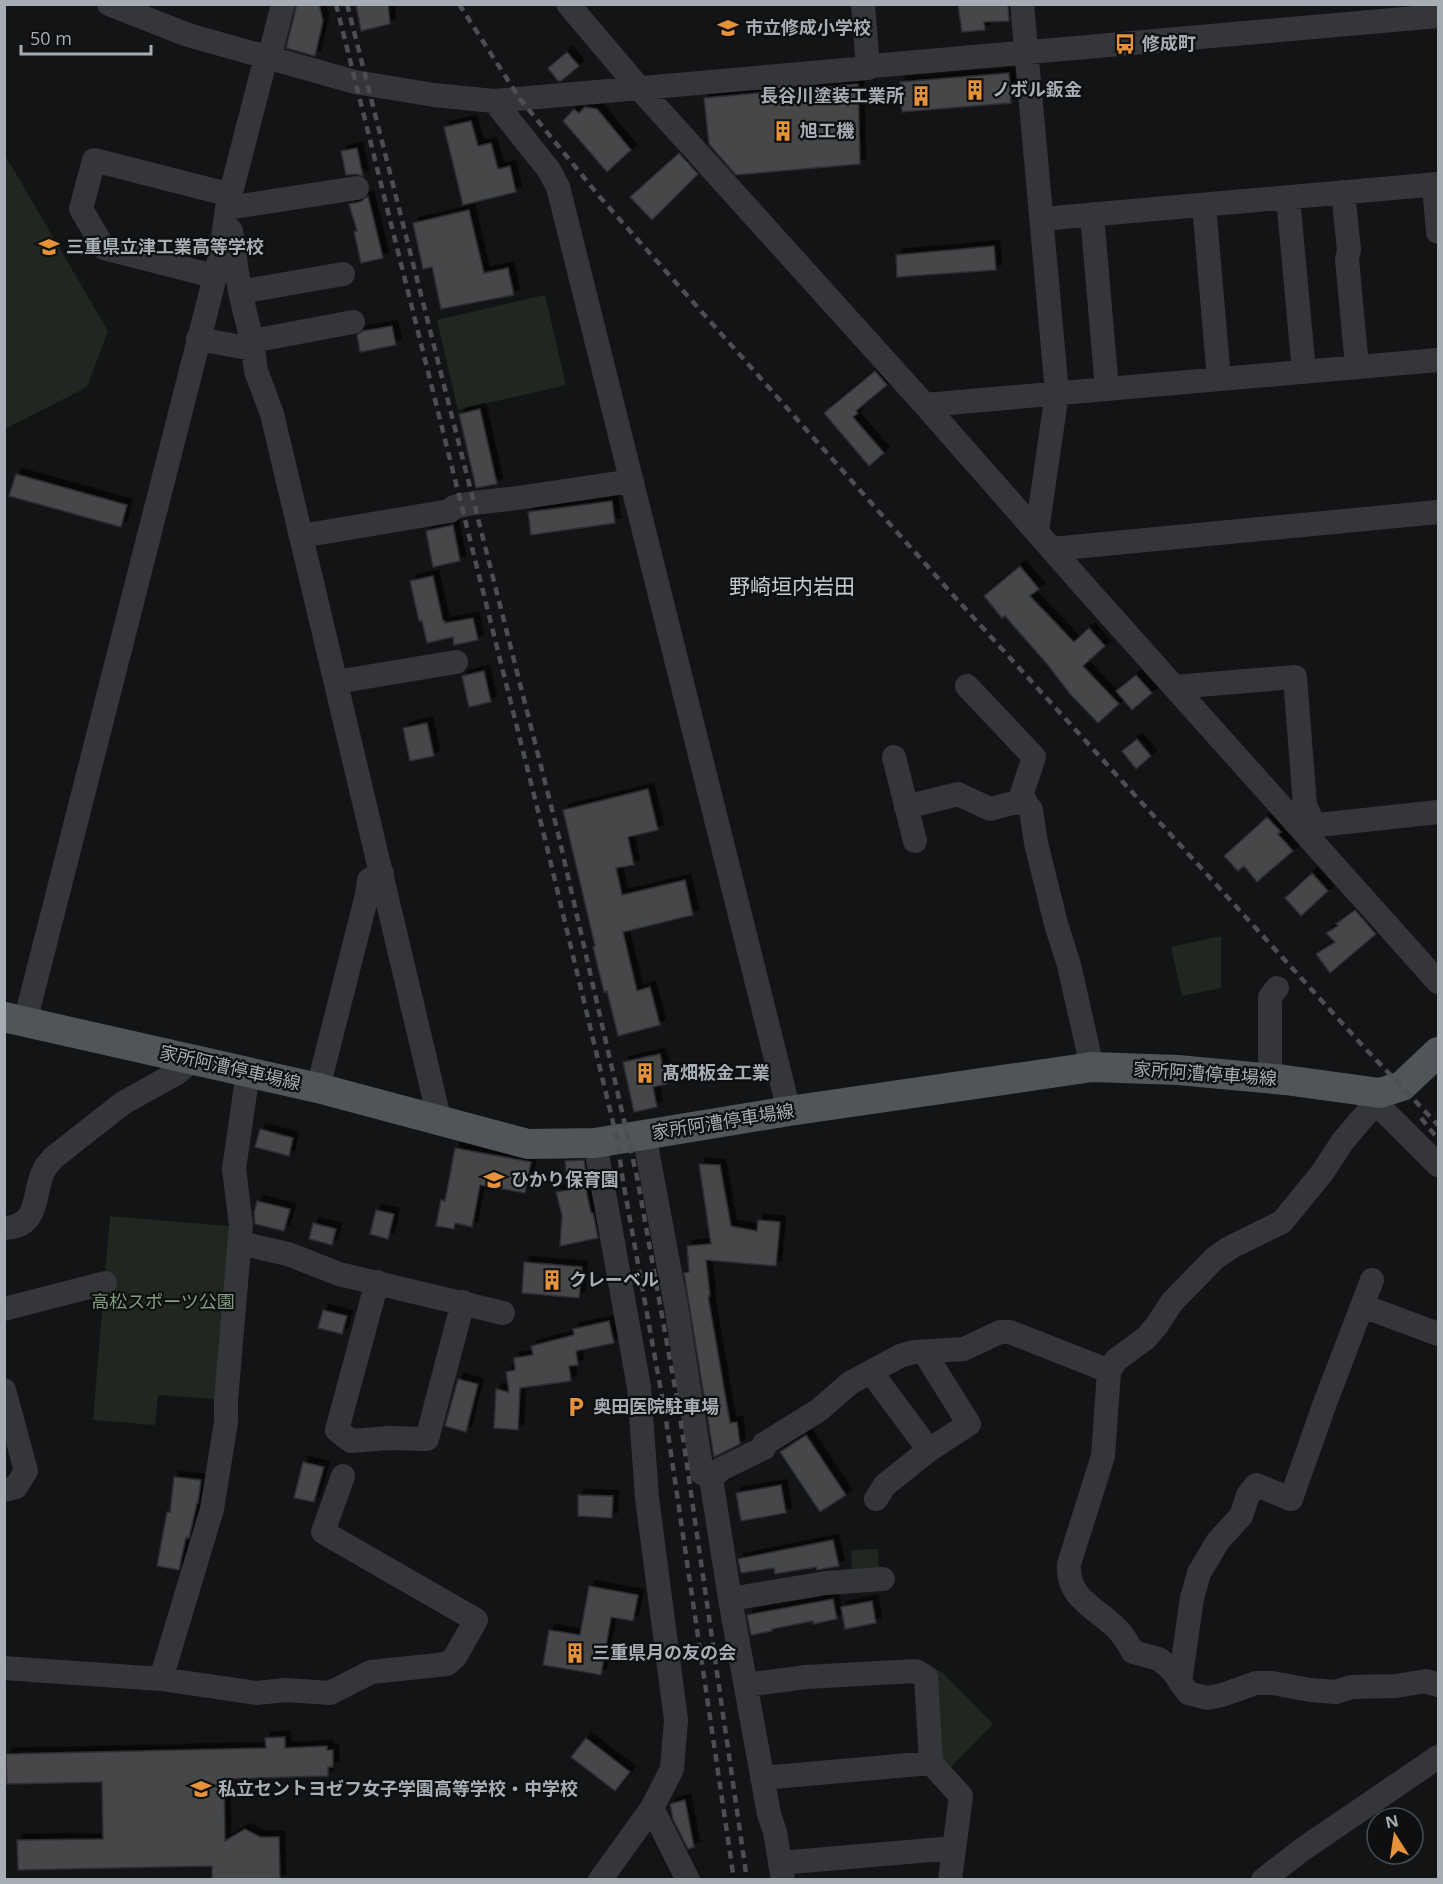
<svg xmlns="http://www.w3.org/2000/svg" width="1443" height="1884" font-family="'Open Sans','Noto Sans JP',sans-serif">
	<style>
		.green { fill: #202720 }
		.building { fill: #45474a; stroke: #2d2e31; stroke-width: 1.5; filter: url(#shadow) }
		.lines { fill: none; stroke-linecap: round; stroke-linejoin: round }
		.minor { stroke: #35363a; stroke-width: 24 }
		.major { stroke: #515458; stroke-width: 30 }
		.rail { stroke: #4c4e53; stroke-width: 4.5; stroke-dasharray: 8 6; stroke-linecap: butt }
		.labels { text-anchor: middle; stroke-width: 4.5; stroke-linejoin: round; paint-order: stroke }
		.poi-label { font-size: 18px; font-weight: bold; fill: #a6adb4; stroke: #0e0f10; text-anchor: start }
		.street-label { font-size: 18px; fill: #a6adb4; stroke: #0e0f10 }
		.park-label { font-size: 18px; fill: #819e7e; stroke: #0e0f10 }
		.quarter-label { font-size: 21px; fill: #c7cbd1; stroke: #0e0f10 }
	</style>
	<defs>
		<filter id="shadow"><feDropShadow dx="5.5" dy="-5.5" stdDeviation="0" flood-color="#0009"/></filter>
	</defs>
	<rect width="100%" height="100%" fill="#131415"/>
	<!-- green -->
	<path class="green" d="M5,155l103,176 -21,56 -82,42z
		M545,295l21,90 -108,25 -21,-90z
		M1221,936v52l-39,8 -11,-49z
		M110,1216l119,10 -14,173 -57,-4 -3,30 -62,-5z
		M878,1549l1,22 -27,2 -1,-23z
		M935,1669l8,4 50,51 -44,45 -9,-10z"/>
	<!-- building -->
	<path class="building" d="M297,4h22l4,17 -8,35 -29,-8z
		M356,4h32l2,20 -29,7z
		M958,4h50l1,17 -25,1 1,8 -23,2z
		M567,52l12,14 -18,15h-3l-10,-13z
		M1009,73l2,30 -109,9 -2,-30z
		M858,84l2,80 -124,11 -27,-31 -5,-46z
		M585,107l12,2 34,41 -24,22 -44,-51 11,-12 5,4z
		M471,121l7,25 13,-3 7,26 12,-3 6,26 -53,13 -19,-78z
		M357,148l6,28 -8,-2 -9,1 -5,-24z
		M679,153l19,21 -46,46 -22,-23z
		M368,196l15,62 -22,5 -7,-31 3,-1 -8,-27 11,-2z
		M469,210l15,63 24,-5 6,27 -73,14 -9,-42 -9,2 -10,-46z
		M994,246l2,24 -99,7 -1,-22z
		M392,326l4,19 -36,7 -3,-17 6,-4z
		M875,371l12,14 -31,26 2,2 -5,4 31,36 -15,13 -45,-53z
		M480,409l17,75 -21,4 -17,-74z
		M16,474l111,31 -6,22 -112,-31z
		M612,501l3,22 -84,12 -3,-23z
		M453,525l7,36 -27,6 -7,-36z
		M1020,566l19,23 -9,7 44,46 15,-14 16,18 -22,20 36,38 -21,19 -28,-29 -22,-29 -43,-49 -3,2 -18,-22z
		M433,576l10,45h2v2l28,-5 5,22 -24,5 -1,-8 -26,6 -5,-22h-3l-9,-40z
		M484,671l7,31 -22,5 -7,-31z
		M1136,675l16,18 -20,17 -16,-19z
		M427,723l7,33 -24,5 -7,-33z
		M1137,739l14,17 -15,13 -14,-18z
		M648,789l10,41 -30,7 6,28 -18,3 6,27 63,-15 8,35 -70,17 14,59 13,-4 10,38 -42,11 -11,-45 -3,1 -11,-45 2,-1 -32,-136z
		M1267,817l14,15 -3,2 15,17 -36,31 -13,-16 -6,5 -14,-15z
		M1312,873l16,18 -27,25 -16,-18z
		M1355,910l21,24 -46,39 -14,-19 19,-12 -9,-9 12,-7 -2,-2z
		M660,1054l7,30 -14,3 4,20 -23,5 -11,-50z
		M260,1129l33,9 -4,18 -34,-9z
		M455,1148l76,14 -6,31 -45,-8 -8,42 -17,-4 -1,6 -18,-3 5,-26 4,1z
		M584,1160l3,20h-3l7,33h2l5,25 -38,8 2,-31 -6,-23 12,-2 -3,-29z
		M699,1164l21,1 11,61 26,5 1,-11 22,2 -4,44 -70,-6 4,36h-2l22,127 7,-1 3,22 -26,13 -30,-184 5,-1 -2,-26 24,-2z
		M257,1201l33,8 -6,22 -29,-7 -1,-11z
		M376,1210l18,4 -6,25 -18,-5z
		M313,1223l23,6 -4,16 -23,-6z
		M524,1262l58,5 -3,31 -57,-5z
		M323,1310l24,6 -5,18 -24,-6z
		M609,1321l5,22 -38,8 2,14 -9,1 2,15 -51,7 -2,42 -24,-2 2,-39 13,3 -3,-20 9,-2 -1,-12 19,-3 -2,-9 43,-11 -1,-6z
		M458,1379l20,5 -12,48 -21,-6z
		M806,1435l40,60 -26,17 -40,-60z
		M303,1462l21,5 -10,35 -20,-4z
		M174,1477l27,3 -3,23h-1l-8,35 -3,-1 -7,33 -22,-4 10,-54h3z
		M781,1485l5,28 -45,8 -5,-28z
		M578,1495l35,1 -1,22 -34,-2z
		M833,1540l6,26 -22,4 -1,-3 -41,7 -1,-6 -33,5 -3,-14z
		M589,1586l49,9 -5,26 -22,-4 -10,58 -58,-10 6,-35 31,5z
		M833,1599l4,20 -24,5v-3l-41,8v2l-21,4 -4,-20z
		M872,1601l4,22 -31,6 -4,-22z
		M285,1737v11l42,-2v4h6v17h-5v9l-104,3 1,62 20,-12 15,8h19l1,43h-68v-14l-194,4 -1,-30 86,-1 -1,-57 -95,2 -1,-30 260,-6 -1,-10z
		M586,1738l44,34 -15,19 -44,-34z
		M685,1800l9,47 -6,2 -15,-30 -3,-15z"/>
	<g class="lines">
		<!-- minor -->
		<path class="minor" d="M109,4l79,31 167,47 79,13 60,6 374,-33 4,-2 566,-50
			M568,4l72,85 285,316 160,182 353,395
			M863,4l5,64
			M1022,4l35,389 -20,138
			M494,101l55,69 9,17 231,924
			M1434,185l4,47
			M1343,192l6,58 -2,9 10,108
			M1288,197l16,175
			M1204,205l15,174
			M227,208l130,-20
			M1092,215l15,174
			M1042,219l396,-35
			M231,231l9,61 12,49 4,30 16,43 168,708
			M214,276l-110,-28 -23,-39 13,-49 137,35
			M240,292l103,-18
			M198,339l55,10
			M252,341l101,-19
			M925,405l513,-45
			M301,536l149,-25 4,-4 19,-4 37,-4 122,-18
			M1052,549l386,-37
			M336,682l120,-20
			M967,686l67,71 -13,39 10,14 5,33 20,81 13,41 23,102
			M1174,687l121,-10 10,128 9,20
			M894,757l21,84
			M906,807l52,-13 32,15 23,-6 13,-1
			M1300,827l138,-15
			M25,1022l196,-769 6,-45 39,-151 6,-10 11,-43
			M1270,1079v-82l7,-9
			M318,1088l49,-193 2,-15 13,-7
			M1380,1093l-9,15 -28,33 -21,32 -40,49 -51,25 -16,11 -43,44 -15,23 -11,13 -30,22 -7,11 -6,85 -34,108c-3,36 31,45 51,68 5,6 9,13 13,20l26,7 13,11 16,23 19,5 15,-3 34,-12h16l38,7 26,2 15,-5 45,-1 30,-5 12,4
			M1380,1093l2,16 56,56
			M644,1134l32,171 26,168 9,5
			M595,1143l44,244 8,111 29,222 -4,49 -20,39 -52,72
			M4,1228c37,-1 28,-34 40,-58 2,-4 6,-8 9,-12l70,-55 54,-30 16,-13
			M239,1243l49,11 51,20 164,39
			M377,1282l-40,148 14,11 38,-3 38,1 36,-137
			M1363,1306l75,28
			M4,1309l101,-26
			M871,1372l58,78 40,-26 -45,-72
			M4,1390l22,81 -10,16 -12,3
			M876,1499l9,-14 44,-35
			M730,1599l96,-16 57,-4
			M4,1668l157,11 95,14 30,-3 44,3 41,-21 76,-8 8,-7 21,-37 -153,-88 20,-56
			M161,1679l51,-170 14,-87v-22l15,-175 -7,-56 14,-97
			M1180,1682l12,-84 7,-25 19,-32 23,-25 7,-21 8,-10 35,14 34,-96 47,-123
			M746,1685l60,-8 110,-6 10,6 5,86 30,33 -11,84
			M762,1778l169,-15
			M652,1808l36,72
			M780,1863l174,-15
			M783,1880l-8,-48 -6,-18 -39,-215 -19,-121 10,-9 43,-21v-4l55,-34 31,-27 50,-27 14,-4 50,-3 36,-17h10l99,39
			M1263,1880l40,-31 135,-92"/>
		<!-- major -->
		<path class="major" d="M4,1017l314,71 210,56 67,-1 194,-32 303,-44 86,3 107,10 95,13 22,-7 36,-34"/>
		<!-- rail -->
		<path class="rail" d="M336,4l209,835 72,300 6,42 42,232 69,467
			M347,4l211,829 79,344 42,233 68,470
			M459,4l61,95 79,97 353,398 410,451 76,80
			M1421,1118l17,21"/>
	</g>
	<!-- icons -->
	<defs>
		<g id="school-bare" transform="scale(1.62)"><path d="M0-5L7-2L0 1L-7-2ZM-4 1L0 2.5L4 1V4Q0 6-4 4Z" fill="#e5923b" stroke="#0e0f10" stroke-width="2.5" paint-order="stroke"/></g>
		<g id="bus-bare" transform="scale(1.62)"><path d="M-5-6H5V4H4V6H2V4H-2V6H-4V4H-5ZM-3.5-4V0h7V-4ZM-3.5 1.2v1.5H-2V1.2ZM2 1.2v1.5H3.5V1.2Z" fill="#e5923b" stroke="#0e0f10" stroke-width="2.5" paint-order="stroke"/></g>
		<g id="building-bare" transform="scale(1.62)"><path d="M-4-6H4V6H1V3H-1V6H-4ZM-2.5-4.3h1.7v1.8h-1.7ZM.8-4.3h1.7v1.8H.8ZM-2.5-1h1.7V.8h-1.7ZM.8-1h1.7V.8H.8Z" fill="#e5923b" stroke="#0e0f10" stroke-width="2.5" paint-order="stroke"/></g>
		<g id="parking-bare" transform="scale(1.62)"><path d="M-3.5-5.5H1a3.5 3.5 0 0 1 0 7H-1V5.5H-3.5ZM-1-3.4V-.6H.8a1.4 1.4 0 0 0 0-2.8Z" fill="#e5923b" stroke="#0e0f10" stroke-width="2.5" paint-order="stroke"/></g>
	</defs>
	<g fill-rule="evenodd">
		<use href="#school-bare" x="728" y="28"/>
		<use href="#bus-bare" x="1125" y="44"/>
		<use href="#building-bare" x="975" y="90"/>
		<use href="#building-bare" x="921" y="96"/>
		<use href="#building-bare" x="783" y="131"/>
		<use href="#school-bare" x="49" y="247"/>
		<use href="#building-bare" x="645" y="1073"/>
		<use href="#school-bare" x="494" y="1180"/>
		<use href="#building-bare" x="552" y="1280"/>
		<use href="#parking-bare" x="576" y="1407"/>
		<use href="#building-bare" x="575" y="1653"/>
		<use href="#school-bare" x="201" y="1789"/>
	</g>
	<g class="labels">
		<!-- poi labels -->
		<g class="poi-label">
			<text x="745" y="34">市立修成小学校</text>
			<text x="1142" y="50">修成町</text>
			<text x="992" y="96">ノボル鈑金</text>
			<text x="904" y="102" text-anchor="end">長谷川塗装工業所</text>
			<text x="800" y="137">旭工機</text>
			<text x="66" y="253">三重県立津工業高等学校</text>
			<text x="662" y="1079">髙畑板金工業</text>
			<text x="511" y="1186">ひかり保育園</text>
			<text x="569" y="1286">クレーベル</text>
			<text x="593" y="1413">奥田医院駐車場</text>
			<text x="592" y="1659">三重県月の友の会</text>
			<text x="218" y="1795">私立セントヨゼフ女子学園高等学校・中学校</text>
		</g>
		<!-- street labels -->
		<g class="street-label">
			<text transform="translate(230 1068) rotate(13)" y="6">家所阿漕停車場線</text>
			<text transform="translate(1205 1074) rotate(4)" y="6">家所阿漕停車場線</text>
			<text transform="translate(723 1122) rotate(-9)" y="6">家所阿漕停車場線</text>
		</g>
		<!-- park labels -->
		<g class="park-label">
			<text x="163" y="1308">高松スポーツ公園</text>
		</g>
		<!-- quarter labels -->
		<g class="quarter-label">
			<text x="792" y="594">野崎垣内岩田</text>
		</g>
	</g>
	<!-- border -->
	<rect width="1443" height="1884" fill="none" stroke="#a6adb4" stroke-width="12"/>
	<!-- north arrow -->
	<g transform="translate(1395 1836) rotate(348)"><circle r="28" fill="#0e0f10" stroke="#4b4e52" stroke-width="1.5"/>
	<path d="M0-4.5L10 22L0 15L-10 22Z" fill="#e5923b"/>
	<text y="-9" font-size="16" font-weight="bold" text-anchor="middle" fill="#a6adb4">N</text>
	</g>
	<!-- scale -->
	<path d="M21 45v9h130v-9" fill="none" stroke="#a6adb4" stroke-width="3"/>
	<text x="30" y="45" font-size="18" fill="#a6adb4" stroke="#0e0f10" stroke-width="4.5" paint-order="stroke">50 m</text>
</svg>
